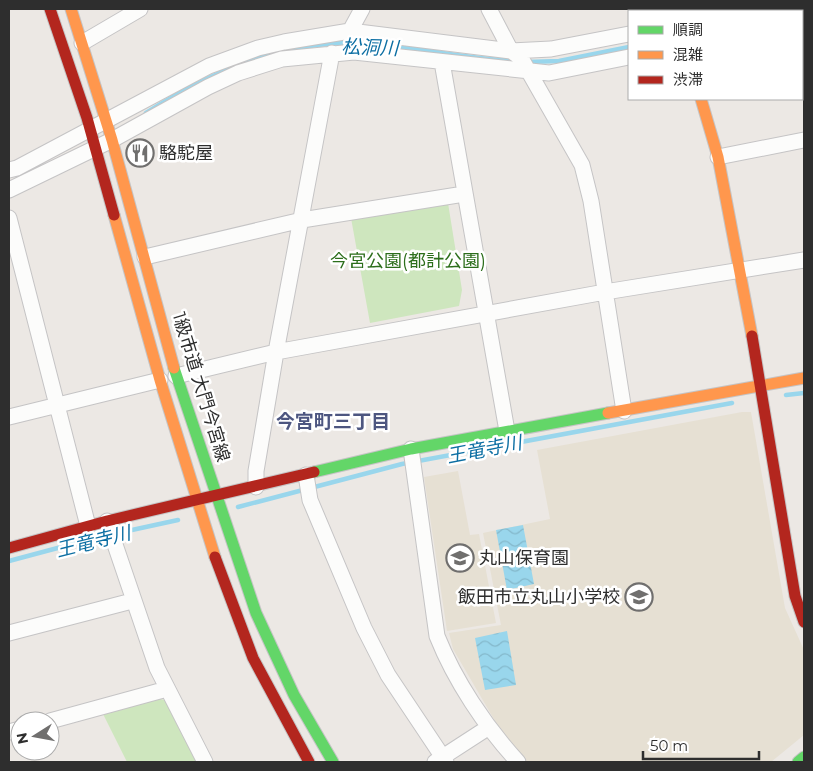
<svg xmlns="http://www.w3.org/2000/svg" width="813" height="771" font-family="Montserrat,'Noto Sans JP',sans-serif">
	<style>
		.education { fill: #e6e0d3 }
		.park { fill: #cee6be }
		.water { fill: url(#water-waves) }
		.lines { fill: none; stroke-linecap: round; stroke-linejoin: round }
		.stream { stroke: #99d6ec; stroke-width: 4.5 }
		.street-casing { stroke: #c5c4c5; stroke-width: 17 }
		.fast-casing { stroke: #c5c4c5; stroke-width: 13 }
		.slow-casing { stroke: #c5c4c5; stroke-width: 13 }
		.jam-casing { stroke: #c5c4c5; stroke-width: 13 }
		.street { stroke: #fcfcfb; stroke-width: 15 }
		.fast { stroke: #63d668; stroke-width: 11 }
		.slow { stroke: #ff974d; stroke-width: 11 }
		.jam { stroke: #b3261e; stroke-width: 11 }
		.labels { text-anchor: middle; stroke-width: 5; stroke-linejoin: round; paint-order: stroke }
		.poi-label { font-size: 18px; fill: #2e2e2e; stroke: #fff; text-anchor: start }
		.park-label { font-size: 18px; fill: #2c6e1b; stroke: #fff }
		.street-label { font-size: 18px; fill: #2e2e2e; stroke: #fff }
		.water-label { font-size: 19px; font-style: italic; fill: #0d6fa3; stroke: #fff }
		.neighbourhood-label { font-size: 19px; font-weight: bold; fill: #4d5680; stroke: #fff }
	</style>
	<defs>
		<pattern id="water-waves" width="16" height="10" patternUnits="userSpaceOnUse" patternTransform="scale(1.25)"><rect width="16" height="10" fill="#99d6ec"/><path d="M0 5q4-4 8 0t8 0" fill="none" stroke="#84b8cb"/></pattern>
	</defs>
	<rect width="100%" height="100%" fill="#ece8e4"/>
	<!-- education -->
	<path class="education" d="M742,412h9l34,196 19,42v85l-33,27h-244l-25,-29 -49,-84 -4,-16 52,-8 -18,-92 67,-14 -13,-69z
		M458,471l12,64 9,-1 17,89 -49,8 -23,-154z"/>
	<!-- park -->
	<path class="park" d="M448,203l14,87 -3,16 -89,17 -19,-105z
		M160,699l5,1 31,62h-69l-24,-48z"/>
	<!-- water -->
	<path class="water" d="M523,525l11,59 -27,6 -11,-60z
		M507,631l9,54 -31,5 -10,-52z"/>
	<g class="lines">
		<!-- stream -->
		<path class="stream" d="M778,11l11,-2
			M527,62l32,-1 70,-14
			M146,113c63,-40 132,-71 209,-70 54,2 108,16 162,18
			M786,395l18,-2
			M238,507l164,-43 330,-61
			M9,561l86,-23 83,-18"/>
		<!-- street casing -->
		<g class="street-casing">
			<path id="street" d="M489,9l22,42 10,7 61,107 9,36 33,210
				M734,11l10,-2
				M802,16h2
				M350,31l12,-22
				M82,43l58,-34
				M442,62l65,369
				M718,157l86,-17
				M9,170l8,-2 192,-102 49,-18 26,-6 66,-11 161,20 40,-2 78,-15
				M9,190l103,-50 96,-53 30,-14 44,-14 72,-7 195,21 80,-16
				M9,218l79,308
				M145,257l157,-37 162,-26
				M176,376l100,-24 329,-60 199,-32
				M9,417l151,-37
				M411,449l26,187c18,45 48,90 81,126
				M306,475l4,25 54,128 24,47 58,87
				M256,487v-16l20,-119 56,-299
				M107,521l50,147 48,94
				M9,633l123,-32
				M50,721l117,-32
				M9,732l11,-3
				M435,762l54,-35"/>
		</g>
		<!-- fast casing -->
		<g class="fast-casing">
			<path id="fast" d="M671,9l1,2
				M174,368l82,245 38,82 39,67
				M314,472l97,-23 197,-36
				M798,762l6,-5"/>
		</g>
		<!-- slow casing -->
		<g class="slow-casing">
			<path id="slow" d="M71,9l41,131 62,228
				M701,99l17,58 34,179
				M114,215l46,165 55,177
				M608,413l196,-35"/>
		</g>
		<!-- jam casing -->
		<g class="jam-casing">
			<path id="jam" d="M50,9l37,109 27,97
				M752,336l43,260 9,26
				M9,548l98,-27 207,-49
				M215,557l38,101 56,104"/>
		</g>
		<!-- street -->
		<use href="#street" class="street"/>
		<!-- fast -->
		<use href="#fast" class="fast"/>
		<!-- slow -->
		<use href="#slow" class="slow"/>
		<!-- jam -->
		<use href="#jam" class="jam"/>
	</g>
	<!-- icons -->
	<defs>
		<g id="restaurant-ring" transform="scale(1.4375)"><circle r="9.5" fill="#fff" stroke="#706f6e" stroke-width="1.5"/><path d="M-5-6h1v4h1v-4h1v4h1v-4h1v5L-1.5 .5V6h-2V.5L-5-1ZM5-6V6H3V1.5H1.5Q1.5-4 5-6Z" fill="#706f6e"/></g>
		<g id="school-ring" transform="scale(1.4375)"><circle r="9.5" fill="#fff" stroke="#706f6e" stroke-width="1.5"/><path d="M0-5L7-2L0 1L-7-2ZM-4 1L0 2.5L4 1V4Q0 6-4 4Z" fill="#706f6e"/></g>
	</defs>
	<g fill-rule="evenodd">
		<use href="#restaurant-ring" x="140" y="153"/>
		<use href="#school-ring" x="460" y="558"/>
		<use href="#school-ring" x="639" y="597"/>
	</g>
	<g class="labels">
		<!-- poi labels -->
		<g class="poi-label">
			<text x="159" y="159">駱駝屋</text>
			<text x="479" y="564">丸山保育園</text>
			<text x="620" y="603" text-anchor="end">飯田市立丸山小学校</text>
		</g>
		<!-- park labels -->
		<g class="park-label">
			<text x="408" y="267">今宮公園(都計公園)</text>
		</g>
		<!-- street labels -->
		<g class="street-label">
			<text transform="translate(201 387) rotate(73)" y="6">1級市道 大門今宮線</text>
		</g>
		<!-- water labels -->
		<g class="water-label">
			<text transform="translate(370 47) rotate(2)" y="7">松洞川</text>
			<text transform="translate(484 449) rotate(-11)" y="7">王竜寺川</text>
			<text transform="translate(93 541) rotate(-14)" y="7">王竜寺川</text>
		</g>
		<!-- neighbourhood labels -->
		<g class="neighbourhood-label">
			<text x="333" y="428">今宮町三丁目</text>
		</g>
	</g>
	<!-- border -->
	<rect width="813" height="771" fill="none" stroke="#2e2e2e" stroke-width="20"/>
	<!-- legend -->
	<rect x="628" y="10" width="175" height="90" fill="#ffffff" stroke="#ababab"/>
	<rect x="638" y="26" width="25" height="8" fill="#63d668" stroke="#ababab"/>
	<text x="673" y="35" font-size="15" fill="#2e2e2e">順調</text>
	<rect x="638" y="51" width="25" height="8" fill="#ff974d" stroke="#ababab"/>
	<text x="673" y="60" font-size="15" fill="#2e2e2e">混雑</text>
	<rect x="638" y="76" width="25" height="8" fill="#b3261e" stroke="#ababab"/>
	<text x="673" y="85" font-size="15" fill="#2e2e2e">渋滞</text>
	<!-- north arrow -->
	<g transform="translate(35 736) rotate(259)"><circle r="24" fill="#ffffff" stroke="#ababab"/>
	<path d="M0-4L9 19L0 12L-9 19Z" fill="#706f6e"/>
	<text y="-8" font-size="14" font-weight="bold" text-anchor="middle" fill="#2e2e2e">N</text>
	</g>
	<!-- scale -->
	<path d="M643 751v8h116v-8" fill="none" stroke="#2e2e2e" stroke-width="2.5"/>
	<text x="650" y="751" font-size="15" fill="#2e2e2e" stroke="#ffffff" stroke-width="4" paint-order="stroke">50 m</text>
</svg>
